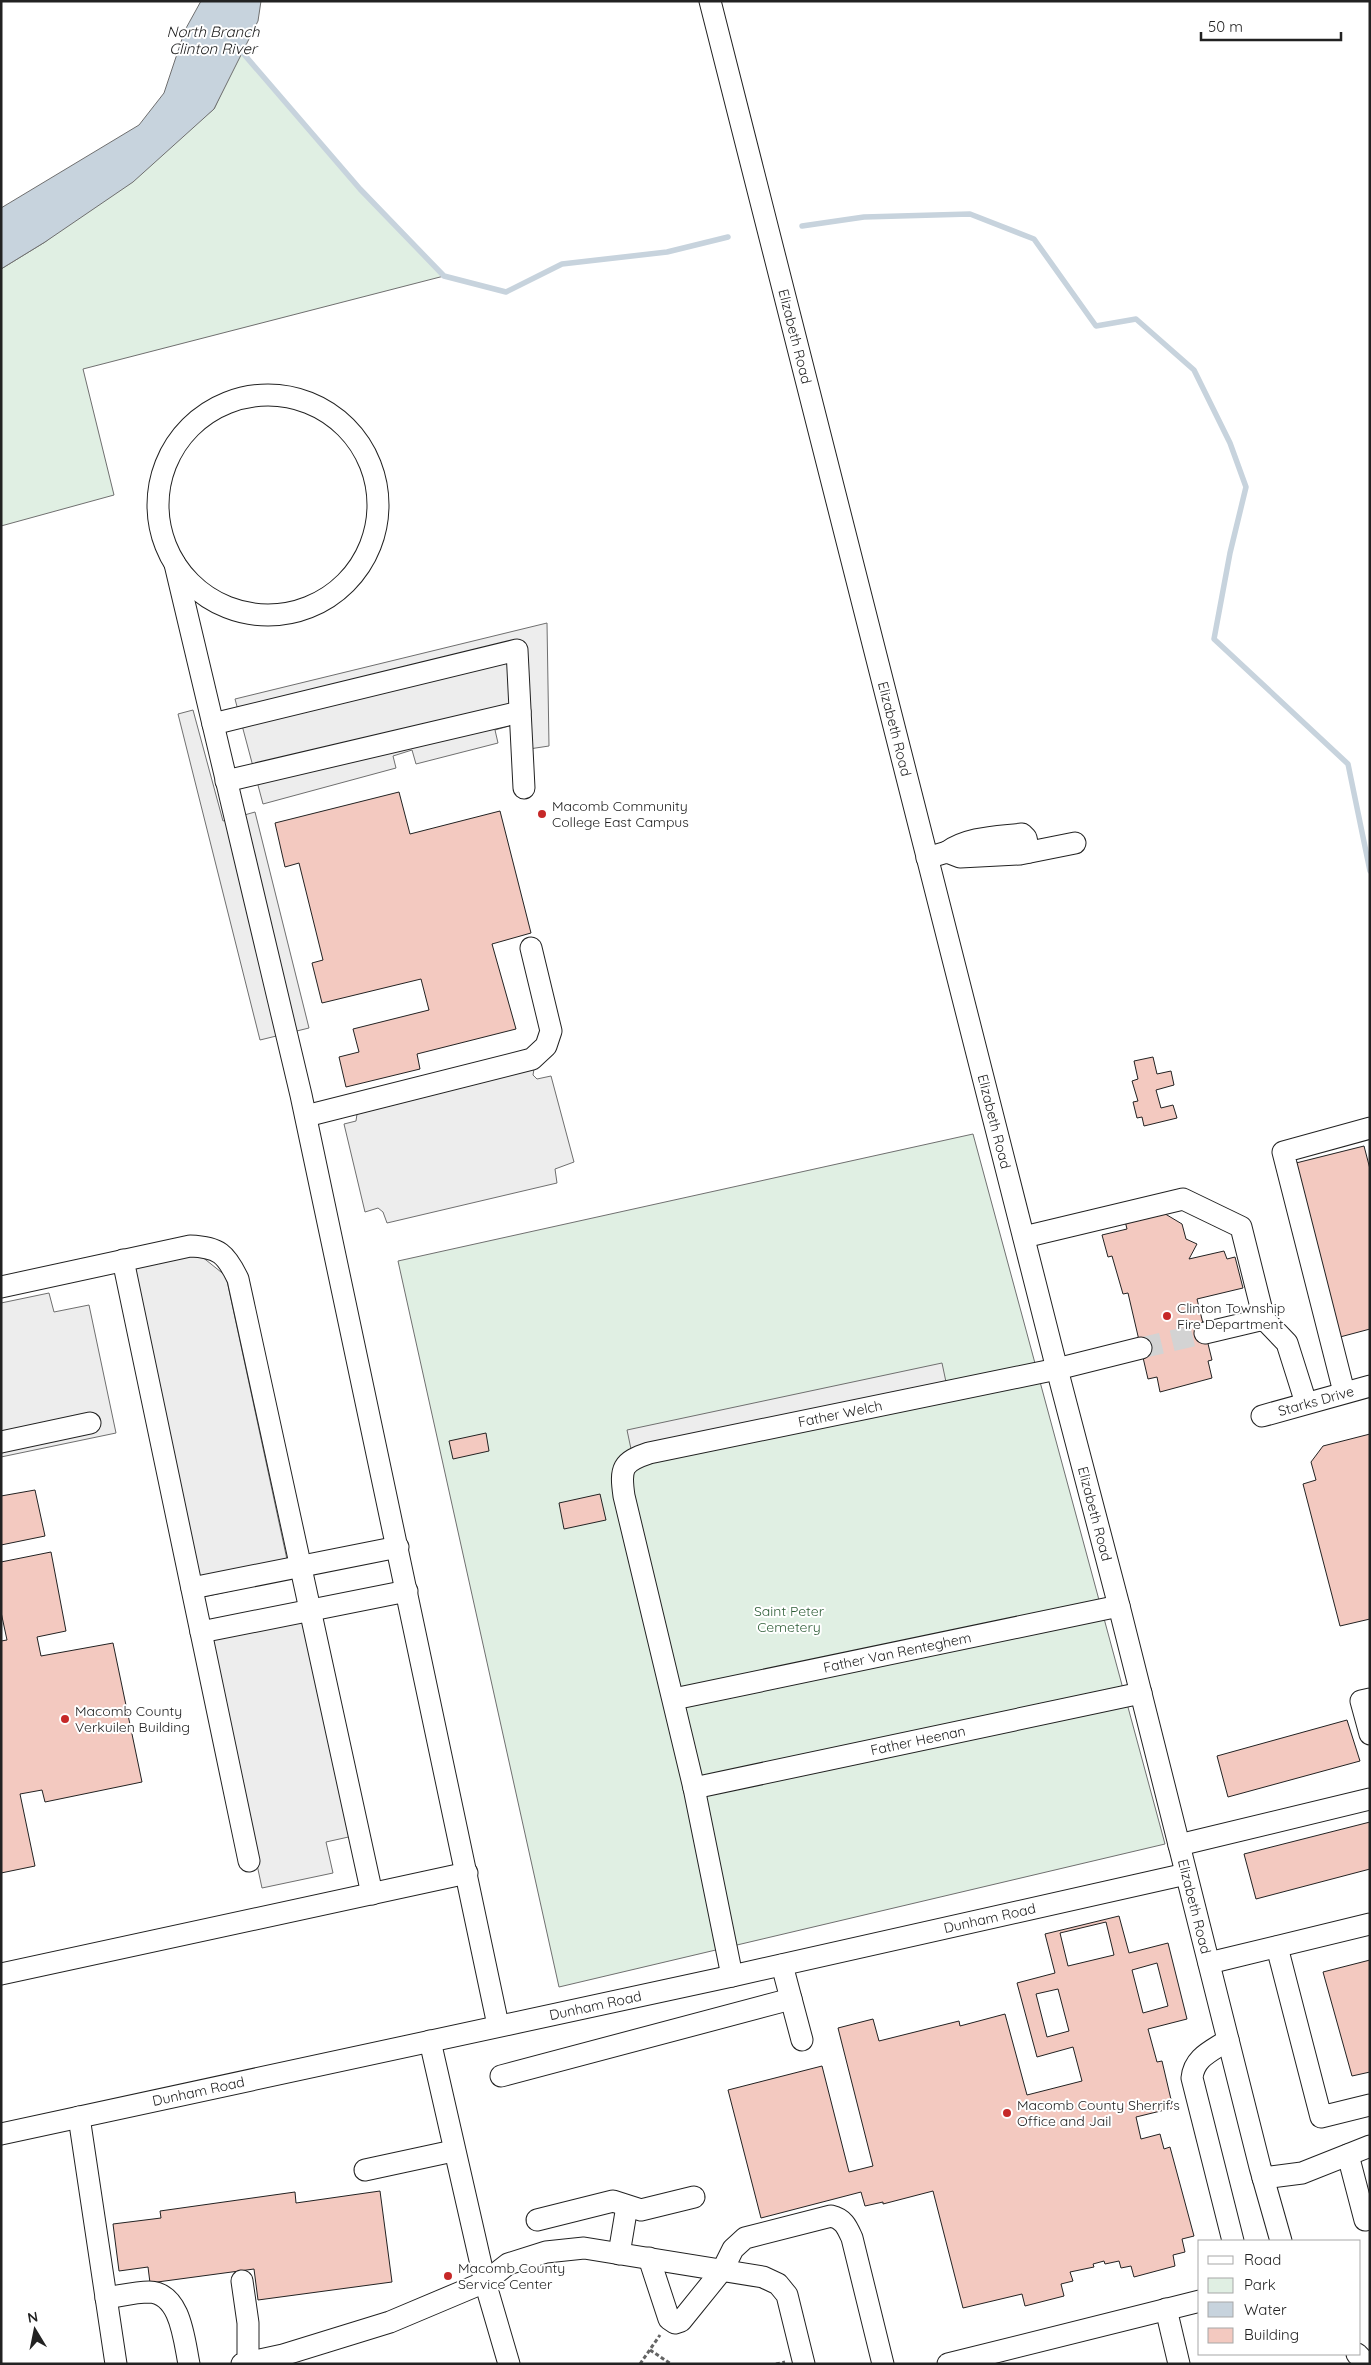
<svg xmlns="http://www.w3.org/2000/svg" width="1371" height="2365" font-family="Quicksand,sans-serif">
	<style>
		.green { fill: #e0efe3; stroke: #6f6f6f }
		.parking { fill: #ededed; stroke: #6f6f6f }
		.water { fill: #c7d3dd; stroke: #6f6f6f }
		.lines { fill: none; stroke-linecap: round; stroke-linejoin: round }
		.stream { stroke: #c7d3dd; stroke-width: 5.5 }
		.building { fill: #f3c9c0; stroke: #222; fill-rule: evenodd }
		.minor-tunnel { stroke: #d3d3d3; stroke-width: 21; stroke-dasharray: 21 11; stroke-linecap: butt }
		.minor-casing { stroke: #222; stroke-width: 23 }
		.path { stroke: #646464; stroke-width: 3; stroke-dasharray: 4 2.5; stroke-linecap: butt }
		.minor { stroke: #fff; stroke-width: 21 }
		.poi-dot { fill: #c62828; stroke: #fff; stroke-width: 2 }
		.labels { text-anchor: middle; stroke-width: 4; stroke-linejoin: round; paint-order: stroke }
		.street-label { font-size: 14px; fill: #222; stroke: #fff }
		.poi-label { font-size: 14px; fill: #222; stroke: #fff; text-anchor: start }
		.park-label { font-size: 14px; fill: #2f5e38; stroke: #fff }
		.water-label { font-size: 15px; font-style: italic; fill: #222; stroke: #fff }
	</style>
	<rect width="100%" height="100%" fill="#fff"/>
	<!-- green -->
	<path class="green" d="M241,51l119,138 84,87 -361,93 31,126 -113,31v-257l44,-27 169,-133z
		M973,1134l192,710 -606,143 -161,-726z"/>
	<!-- parking -->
	<path class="parking" d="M547,623l2,123 -20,3 -2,-28 -32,9 3,13 -82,21 -4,-14 -19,6 3,12 -133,36 -28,-105z
		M193,710l30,111 32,-9 54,216 -49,12 -82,-326z
		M534,1069l-1,6 4,4 14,-3 23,86 -19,7 2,14 -170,40 -4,-11 -5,-4 -13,4 -21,-88 12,-3 1,-7z
		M196,1252l30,24 65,302 -88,19 -71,-331z
		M49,1293l5,19 35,-7 27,128 -115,24v-154z
		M942,1363l4,19 -315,67 -4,-19z
		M304,1606l49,230 -27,6 7,31 -71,15 -56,-261z"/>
	<!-- water -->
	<path class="water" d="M201,1h60l-3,20 -44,88 -81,73 -88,60 -44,27v-61l138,-83 25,-32 21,-63z"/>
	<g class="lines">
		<!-- stream -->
		<path class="stream" d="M236,45l124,144 84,87 62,16 56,-28 105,-12 61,-15
			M802,226l62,-9 106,-3 64,25 62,87 40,-7 58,51 36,73 16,44 -16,66 -16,86 134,125 22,107"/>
	</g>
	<!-- building -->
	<path class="building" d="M399,792l11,42 90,-23 31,122 -39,11 24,85 -99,25 3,15 -74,18 -7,-30 20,-5 -6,-23 76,-19 -8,-31 -99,24 -10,-40 11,-3 -24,-97 -14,4 -10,-44z
		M1153,1057l4,17 14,-3 3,14 -18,5 5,18 12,-3 4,13 -33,8 -2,-9 -5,1 -4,-16 5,-1 -6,-20 6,-2 -4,-18z
		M1364,1146l6,23v160l-30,8 -44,-174z
		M1162,1212l20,12 4,15 11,5 -8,15 35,-8 3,8 8,-2 8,31 -46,11 15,61 -4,1 4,17 -52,14 -3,-15 -9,2 -20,-86 -5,1 -11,-38 -4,1 -6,-22 25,-6 -2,-8z
		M486,1433l3,18 -36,8 -4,-18z
		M1370,1434v185l-30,7 -37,-142 13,-4 -5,-18 12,-16z
		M35,1490l10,46 -44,9v-49z
		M600,1494l6,26 -42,9 -5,-26z
		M51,1552l15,79 -29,6 4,19 72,-13 29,139 -97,20 -3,-12 -22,4 15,72 -34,7v-232l6,-1 -6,-28v-50z
		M1347,1720l13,41 -132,36 -11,-41z
		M1370,1822v47l-114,30 -12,-45z
		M1119,1916l10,37 39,-10 19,76 -39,10 9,33 5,-1 11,47 -37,9 5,22 19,-5 4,15 6,-2 24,89 -12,3 3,13 -12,3 2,11 -41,11 -3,-11 -10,2 -2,-7 -14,3 -1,-3 -11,3 1,3 -24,5 3,9 -12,3 3,12 -39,10 -3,-12 -59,14 -30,-117 -50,13v-2l-18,4 -4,-14 -100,26 -33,-128 94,-24 27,106 24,-6 -35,-138 35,-9 6,22 80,-20 1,5 45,-12 22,81 55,-14 -9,-34 -36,10 -20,-74 38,-10 -10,-39zM1106,1922l8,33 -46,11 -8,-33zM1157,1963l11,43 -25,7 -11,-43zM1058,1989l11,42 -22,6 -11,-43z
		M1370,1960v112l-18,4 -29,-104z
		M380,2191l12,91 -134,18 -4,-31 -104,14 -2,-16 -29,4 -6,-47 48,-6 -1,-7 135,-19 1,11z"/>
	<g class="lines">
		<!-- minor-tunnel -->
		<path class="minor-tunnel" d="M1141,1348l64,-15"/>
		<!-- minor casing -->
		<g class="minor-casing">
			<g id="minor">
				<path id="s1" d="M710,1l347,1368 62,237 141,561 21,74"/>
				<circle cx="268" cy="505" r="110"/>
				<path d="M175,564l126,531 197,930"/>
				<path d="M213,724l304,-74 7,138"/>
				<path d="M226,781l294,-69"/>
				<path d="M947,852c21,-15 50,-15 75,-18l4,4 3,14"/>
				<path d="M927,858l20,-6 13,5 60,-3 55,-11"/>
				<path d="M306,1116l226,-57 14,-13 5,-15 -20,-83"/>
				<path d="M1024,1237l159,-38 58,28 23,92 23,24 19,60"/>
				<path d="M123,1260l126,601"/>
				<path d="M1,1287l189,-41c29,1 36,8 48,33l134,615"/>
				<path d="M1205,1333l59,-14"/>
				<path d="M1344,1392l-61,-240 87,-24"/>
				<path id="s2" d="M1262,1416l108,-30"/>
				<path d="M1,1442l89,-19"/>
				<path d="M192,1588l206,-41"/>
				<path d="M201,1632l206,-41"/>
				<path id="s3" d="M674,1699l445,-93"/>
				<path d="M1370,1699l-9,2 9,33"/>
				<path id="s4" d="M694,1788l447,-95"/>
				<path d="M1179,1845l191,-46"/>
				<path d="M1277,1947l44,170 49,-12"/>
				<path d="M1209,1963l161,-39"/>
				<path d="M782,1965l20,75"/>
				<path d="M1,1974l466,-101"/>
				<path id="s5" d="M732,1976l-38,-188 -70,-292c-4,-28 -2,-34 25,-43l408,-84 84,-21"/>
				<path d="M1228,2040c-16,11 -34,17 -36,38l41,163"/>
				<path d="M430,2041l55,241 24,82"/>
				<path d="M501,2076l290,-77"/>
				<path d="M79,2117l37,247"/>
				<path id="s6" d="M1,2134l731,-158 454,-102"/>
				<path d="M1348,2155l17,65"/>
				<path d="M365,2170l88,-19"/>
				<path d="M1263,2178l39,-5 68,-27"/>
				<path d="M537,2220l76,-19 28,9 53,-13"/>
				<path d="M619,2254l8,-48"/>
				<path d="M649,2258l20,61 6,4 6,-2 42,-52 10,-20 12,-11 86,-22c13,3 16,11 21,22l31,126"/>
				<path d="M242,2281l6,42v39"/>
				<path d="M106,2298c14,-2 29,-6 43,-6 32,1 35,48 40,72"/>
				<path d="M1166,2309l13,55"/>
				<path d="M1357,2354l10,10"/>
				<path d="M242,2364l41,-9 107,-33 95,-40 23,-18 38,-12 38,-4 179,29 15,7 9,11 17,69"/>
				<path d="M948,2364l252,-63"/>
			</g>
		</g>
		<!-- path -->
		<path class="path" d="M650,2350l21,14
			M640,2364l20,-29
			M776,2364l9,-2"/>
		<!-- minor -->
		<use href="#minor" class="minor"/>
	</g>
	<!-- markers -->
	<g class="poi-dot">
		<circle cx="542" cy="814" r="5"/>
		<circle cx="1167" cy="1316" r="5"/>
		<circle cx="65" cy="1719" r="5"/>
		<circle cx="1007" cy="2113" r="5"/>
		<circle cx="448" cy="2276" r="5"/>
	</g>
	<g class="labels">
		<!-- street labels -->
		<g class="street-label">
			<text dy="5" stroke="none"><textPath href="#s1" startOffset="346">Elizabeth Road</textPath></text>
			<text dy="5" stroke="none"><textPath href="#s1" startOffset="751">Elizabeth Road</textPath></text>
			<text dy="5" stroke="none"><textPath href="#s1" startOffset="1156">Elizabeth Road</textPath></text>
			<text dy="5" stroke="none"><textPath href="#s2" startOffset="56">Starks Drive</textPath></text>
			<text dy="5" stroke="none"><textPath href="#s5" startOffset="745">Father Welch</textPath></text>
			<text dy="5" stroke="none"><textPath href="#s1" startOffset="1561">Elizabeth Road</textPath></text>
			<text dy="5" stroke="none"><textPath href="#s3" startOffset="228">Father Van Renteghem</textPath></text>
			<text dy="5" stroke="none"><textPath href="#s4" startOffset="229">Father Heenan</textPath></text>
			<text dy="5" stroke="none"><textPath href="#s1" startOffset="1966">Elizabeth Road</textPath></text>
			<text dy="5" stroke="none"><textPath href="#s6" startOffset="1012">Dunham Road</textPath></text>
			<text dy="5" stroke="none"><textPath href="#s6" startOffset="608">Dunham Road</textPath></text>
			<text dy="5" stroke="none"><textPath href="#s6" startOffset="202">Dunham Road</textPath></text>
		</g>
		<!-- poi labels -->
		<g class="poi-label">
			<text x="552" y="811">Macomb Community<tspan x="552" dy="16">College East Campus</tspan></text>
			<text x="1177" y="1313">Clinton Township<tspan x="1177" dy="16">Fire Department</tspan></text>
			<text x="75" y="1716">Macomb County<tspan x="75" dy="16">Verkuilen Building</tspan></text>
			<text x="1017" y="2110">Macomb County Sherrif's<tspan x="1017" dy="16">Office and Jail</tspan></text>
			<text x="458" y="2273">Macomb County<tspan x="458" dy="16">Service Center</tspan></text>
		</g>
		<!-- park labels -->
		<g class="park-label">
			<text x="789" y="1616">Saint Peter<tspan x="789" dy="16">Cemetery</tspan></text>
		</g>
		<!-- water labels -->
		<g class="water-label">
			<text x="213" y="37">North Branch<tspan x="213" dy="17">Clinton River</tspan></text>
		</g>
	</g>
	<!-- border -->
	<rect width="1371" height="2365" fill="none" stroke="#222222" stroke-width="5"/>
	<!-- legend -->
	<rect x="1198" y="2240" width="162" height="115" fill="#ffffff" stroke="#a7a7a7"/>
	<rect x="1208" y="2256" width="25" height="8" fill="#ffffff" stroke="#a7a7a7"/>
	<text x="1244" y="2265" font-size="15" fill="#222222">Road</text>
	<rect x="1208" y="2278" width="25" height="15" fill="#e0efe3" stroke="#a7a7a7"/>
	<text x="1244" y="2290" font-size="15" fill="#222222">Park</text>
	<rect x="1208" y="2302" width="25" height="15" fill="#c7d3dd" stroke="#a7a7a7"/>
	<text x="1244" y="2315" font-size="15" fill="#222222">Water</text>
	<rect x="1208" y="2328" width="25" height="15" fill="#f3c9c0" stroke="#a7a7a7"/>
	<text x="1244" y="2340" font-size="15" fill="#222222">Building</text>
	<!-- north arrow -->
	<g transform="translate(35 2330) rotate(350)" stroke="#ffffff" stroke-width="4" paint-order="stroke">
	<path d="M0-4L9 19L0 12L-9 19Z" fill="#222222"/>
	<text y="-8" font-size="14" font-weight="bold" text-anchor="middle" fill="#222222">N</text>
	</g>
	<!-- scale -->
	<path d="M1201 32v8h140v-8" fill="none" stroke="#222222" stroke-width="2.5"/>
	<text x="1208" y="32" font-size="15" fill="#222222" stroke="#ffffff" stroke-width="4" paint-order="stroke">50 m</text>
</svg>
